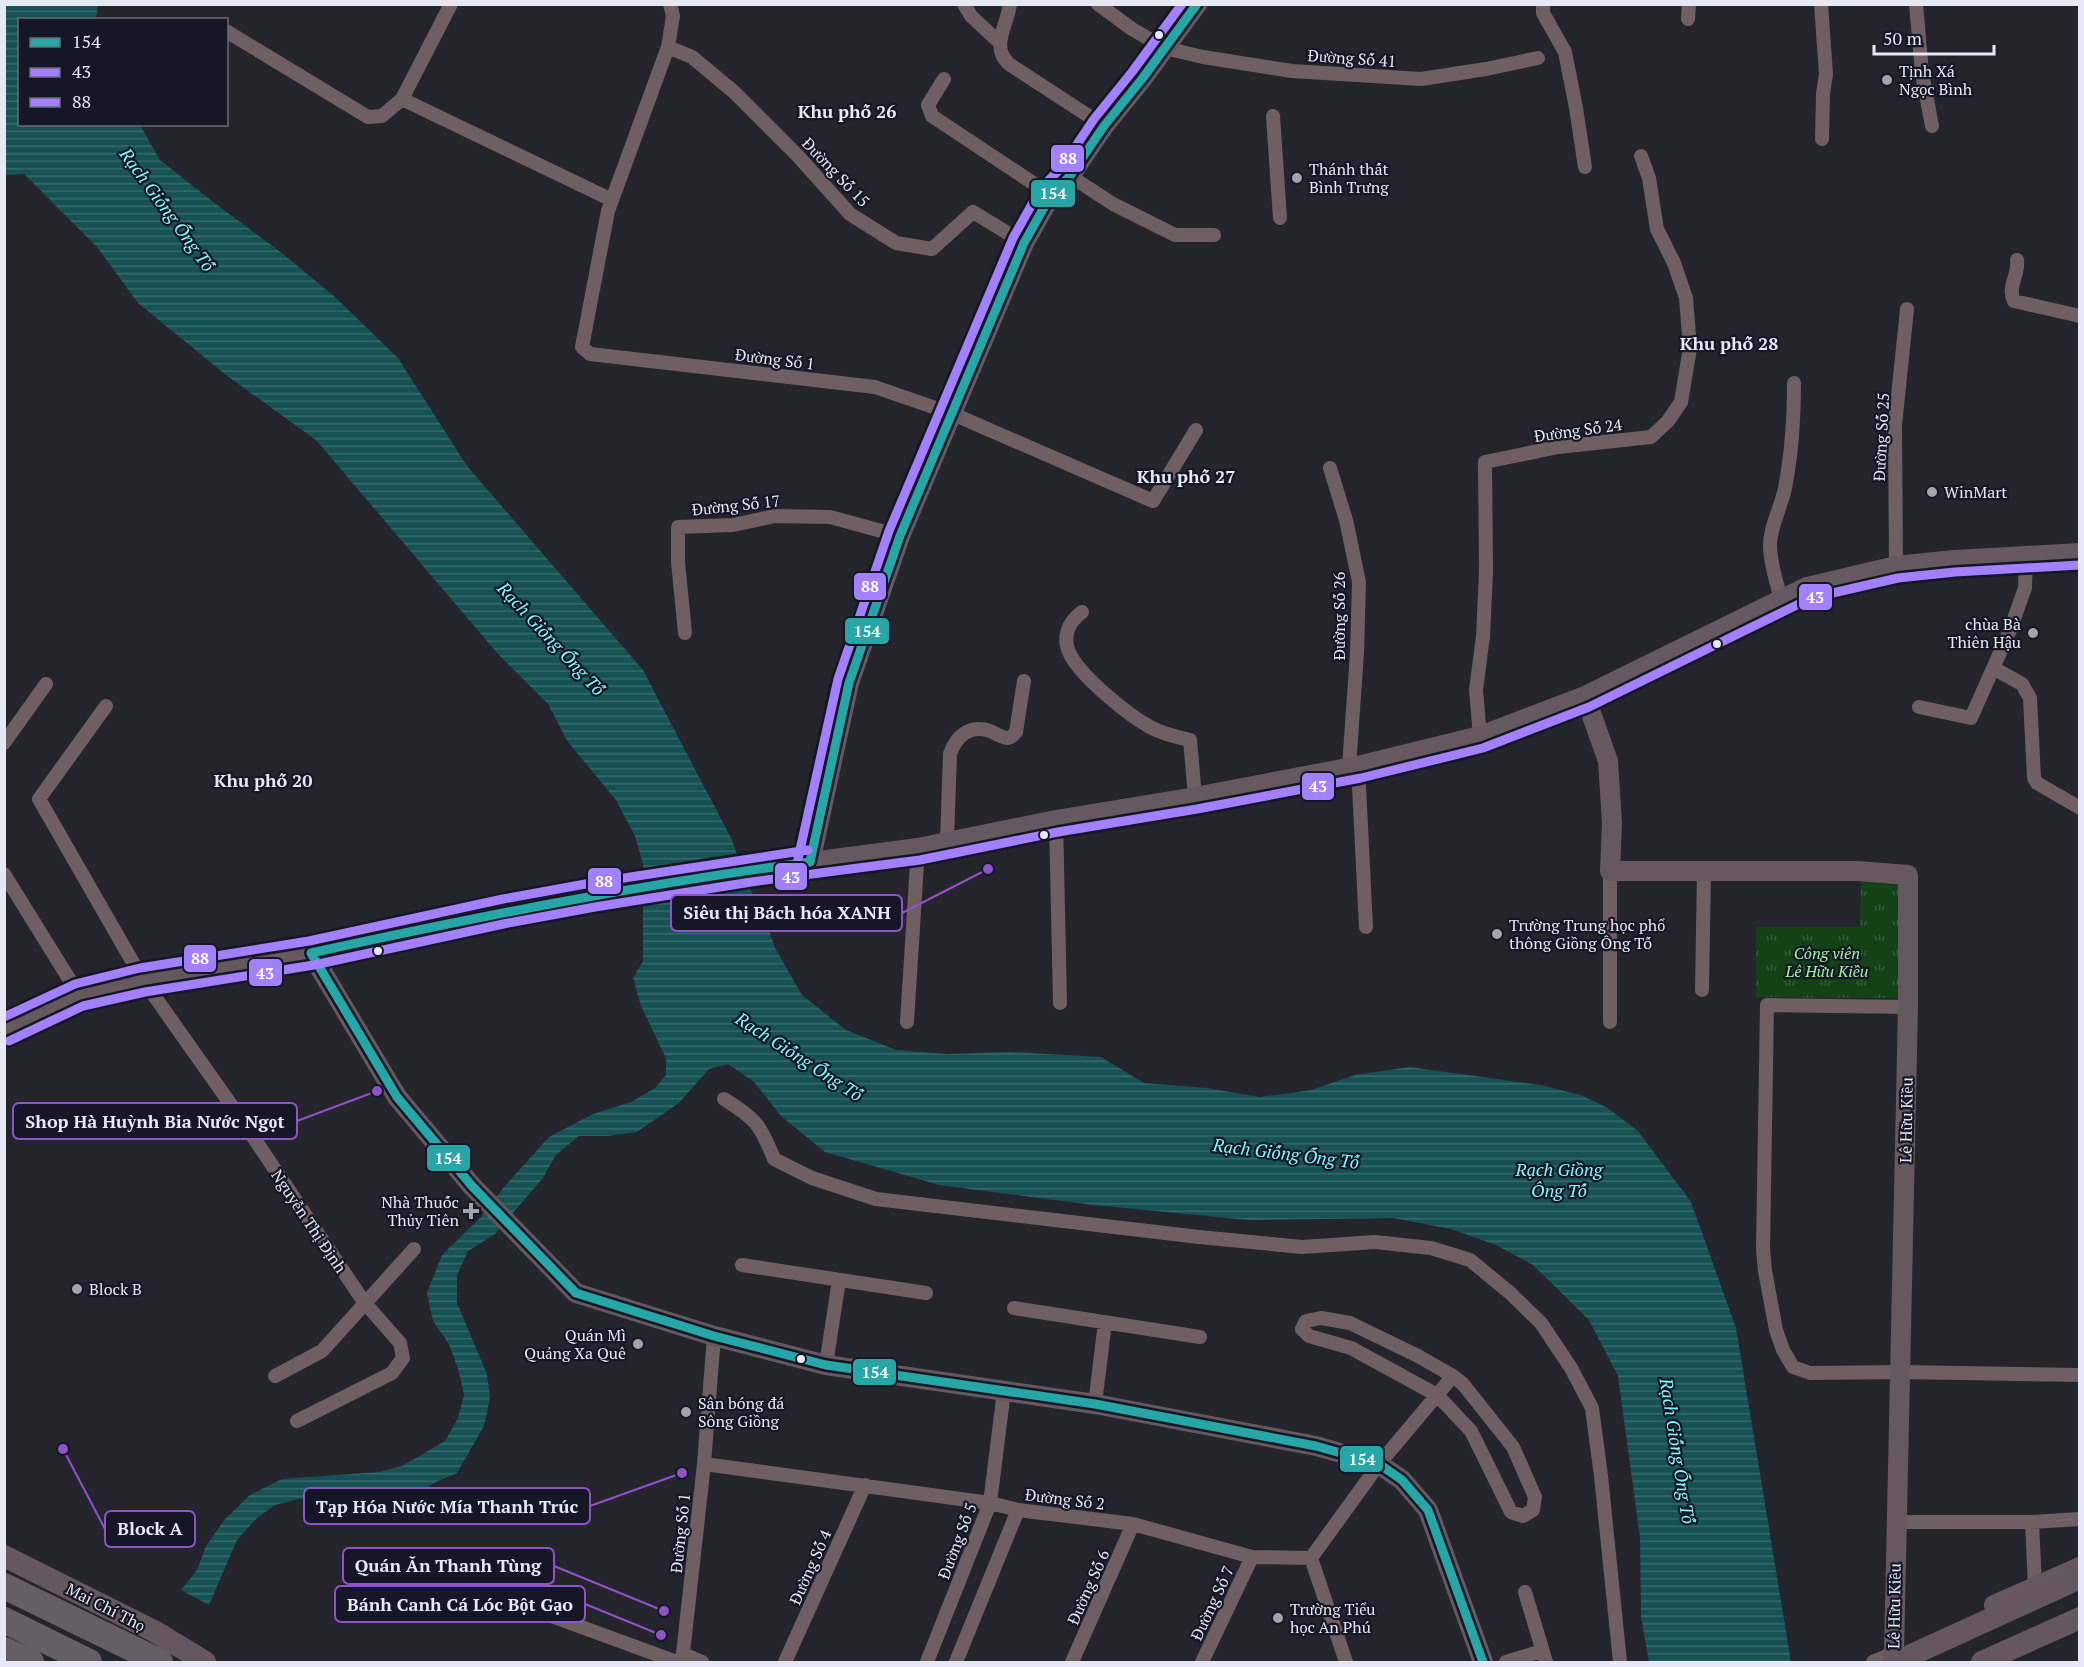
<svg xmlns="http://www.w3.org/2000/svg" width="2084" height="1667" font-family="'PT Serif',serif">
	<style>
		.park { fill: url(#park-tufts) }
		.water { fill: url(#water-rules) }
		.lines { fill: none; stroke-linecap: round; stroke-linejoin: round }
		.street { stroke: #6f5f63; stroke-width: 14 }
		.secondary { stroke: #66585f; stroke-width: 20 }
		.primary { stroke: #64575e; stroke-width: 22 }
		.highway { stroke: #675e63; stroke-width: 26 }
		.bus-1-casing { stroke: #161726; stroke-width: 14 }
		.bus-2-casing { stroke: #161726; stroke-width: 14 }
		.bus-3-casing { stroke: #161726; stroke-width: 14 }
		.bus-1 { stroke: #26a6a6; stroke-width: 9 }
		.bus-2 { stroke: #a380ff; stroke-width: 9 }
		.bus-3 { stroke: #a380ff; stroke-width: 9 }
		.bus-dot { fill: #e6e8f3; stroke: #161726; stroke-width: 2 }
		.poi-dot { fill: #a2a3ad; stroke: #161726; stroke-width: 2 }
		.labels { text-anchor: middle; stroke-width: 4.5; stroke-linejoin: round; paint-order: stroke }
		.street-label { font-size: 16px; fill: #e6e8f3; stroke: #161726 }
		.poi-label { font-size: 16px; fill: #e6e8f3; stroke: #161726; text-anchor: start }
		.park-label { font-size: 16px; font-style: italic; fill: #a3f2a0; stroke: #161726 }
		.neighbourhood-label { font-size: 18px; font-weight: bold; fill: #e6e8f3; stroke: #161726 }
		.water-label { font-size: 18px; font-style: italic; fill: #82f9fd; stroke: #161726 }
		.leader { fill: none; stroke: #9052c9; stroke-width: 2 }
		.callout-dot { fill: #9052c9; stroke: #161726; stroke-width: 2 }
		.callout { fill: #161726; stroke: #9052c9; stroke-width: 2 }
		.callout-label { font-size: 18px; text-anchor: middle; font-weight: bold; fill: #e6e8f3 }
		.line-badge { stroke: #161726; stroke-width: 2 }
		.badge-label { font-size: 16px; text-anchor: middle; font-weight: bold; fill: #fff }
	</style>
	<defs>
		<pattern id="park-tufts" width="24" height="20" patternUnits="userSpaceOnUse" patternTransform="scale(1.5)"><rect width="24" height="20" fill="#134216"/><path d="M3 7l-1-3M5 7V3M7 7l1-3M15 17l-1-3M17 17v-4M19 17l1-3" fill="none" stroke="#355d38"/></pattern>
		<pattern id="water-rules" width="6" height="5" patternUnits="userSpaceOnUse" patternTransform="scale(1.5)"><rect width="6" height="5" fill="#165254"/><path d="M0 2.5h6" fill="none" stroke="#386b6d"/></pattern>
	</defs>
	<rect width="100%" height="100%" fill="#23242c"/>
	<!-- park -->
	<path class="park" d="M1861,880l38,1 -1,117 -142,-1v-70h104z"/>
	<!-- water -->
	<path class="water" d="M5,5h93l-2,14 -76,1v104l120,1 20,35 56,44 62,46 56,46 64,62 69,108 176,204 89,170 15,43 16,29 12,36 27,47 44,35 50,20 52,4 62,-2 91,5 43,26 63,5 53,9 51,-7 44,-15 54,-8 131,18 41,10 25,12 32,24 53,71 45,126 55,334h-142l-8,-45 -1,-80 -22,-161 -29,-56 -56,-55 -37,-20 -45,-16 -58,-11 -145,2 -154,-15 -155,-20 -114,-33 -44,-36 -27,-34 -26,-18 -19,5 -30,34 -42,29 -30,4h-28l-23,19 -14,24 -47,55 -27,17 -11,24v28l30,71 3,23 -6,29 -27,47 -21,9 -27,16 -36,4 -46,-4 -28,1 -24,6 -18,13 -20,22 -28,65 -28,-15 16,-20 9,-24 19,-27 25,-24 32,-16 97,-7 23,-6 43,-25 13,-23 6,-23 -5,-23 -10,-28 -16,-23 -6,-28 15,-38 39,-38 23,-30 45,-50 44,-23 38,-12 24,-14 11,-13v-17l-25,-52 -8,-28 10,-17v-97l-8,-28 -19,-36 -48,-58 -20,-38 -50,-50 -182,-214 -90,-65 -88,-72 -41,-56 -73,-73 -19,1z"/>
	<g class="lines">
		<!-- street -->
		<path class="street" d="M451,4l-49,95 210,101
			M670,4l3,12 -5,31 -60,164 -26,136 8,7 285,33 78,27 200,87 43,-71
			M964,4l7,12 29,27
			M1010,4c-3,23 -20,42 -1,60l95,62
			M1098,4l34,25 33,19 38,9 89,14 129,8 65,-10 52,-11
			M1543,4v9l22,39 11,56 9,59
			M1821,4l5,70 -3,20 -1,45
			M1916,4l6,69 10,53
			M1688,19l1,-15
			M226,31l142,86 14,-1 20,-17
			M668,47l24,10 42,35 64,64 52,58 46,29 36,6 41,-37 51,31
			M944,79l-16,26 4,11 119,79
			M1273,116l7,102
			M1070,176l43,28 62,31h39
			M2017,260c2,15 -10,27 -3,41l66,15
			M1330,468l16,52 13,62 -2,71 -8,114
			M1896,566l-1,-141 12,-116
			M1781,600c-4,-18 -11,-36 -11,-54 0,-20 11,-38 15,-58 7,-36 9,-69 9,-105
			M1082,612c-14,10 -21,27 -11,44 12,22 57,59 79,71 13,7 26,10 40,13l5,57
			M685,633l-7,-71v-35l55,-2 42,-9 55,1 70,19
			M1993,668l29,16 8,14 4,80 3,5 43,25
			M106,706l-67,93 104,181 96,136 125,186 36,41 3,15 -11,15 -95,48
			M1919,707l52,11 39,-88 15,-42 1,-31
			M1480,736l-4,-46 7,-54 3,-64 -1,-110 73,-15 93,-10 17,-16 13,-19 9,-54 -4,-50 -12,-35 -17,-34 -8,-51 -8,-22
			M4,743l42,-59
			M1358,766l8,161
			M1056,820l4,183
			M947,841l3,-87c6,-18 20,-30 40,-23 5,2 13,7 18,7 5,-1 5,-3 8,-6l8,-51
			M4,874l75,121
			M1702,990l2,-118
			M1908,1007l-141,-2 -4,244 2,22 11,59 7,20 10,17 17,6 91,-1 179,3
			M907,1022l11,-174
			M1610,1022v-151
			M724,1099c32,20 36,25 50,60l38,19 64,21 323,38 103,10 73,-5 56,6 39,12 39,32 32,31 30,45 21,40 9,68 19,186
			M742,1265l184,28
			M1014,1308l186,29
			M1321,1318l29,5 68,33 35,20 10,8 50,63 22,50 -2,13 -10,6 -12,-4 -40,-81 -34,-36 -86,-47 -42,-12 -7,-7 4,-8z
			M826,1365l13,-85
			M275,1376l47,-25 92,-102
			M1095,1404l10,-82
			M704,1464l286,39 28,7 115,14 119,33 59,1 35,104
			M1896,1522h136l3,64
			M2032,1522l48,-3
			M1311,1558l68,-94 74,-88
			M458,1561l26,12 9,19 53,22 131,48
			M1525,1592l21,70
			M683,1654l19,8
			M682,1662l22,-198 10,-128
			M785,1662l80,-177
			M927,1662l63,-159 14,-112
			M956,1662l62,-152
			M1072,1662l61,-138
			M1202,1662l50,-105
			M1506,1662l36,-11
			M1873,1662l21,-9"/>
		<!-- secondary -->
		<path class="secondary" d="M1585,696l23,65 4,62 -2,48h248l50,4v132l-14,646 -2,9
			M810,862l39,-179 51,-147 124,-293 27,-48 19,-19 34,-50 38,-47 55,-75
			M311,953l86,144 75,89 104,107 138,43 112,29 269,39 221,42 63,18 23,16 26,30 55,152
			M4,1030l75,-35 64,-15 168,-27 195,-42 87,-16 156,-25 169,-22 138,-28 139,-23 163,-31 122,-30 105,-40 222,-109 89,-21 58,-6 126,-7
			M1994,1605l86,-38"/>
		<!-- primary -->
		<path class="primary" d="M4,1556l150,75 51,31
			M1896,1662l184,-84
			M1982,1662l98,-44"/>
		<!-- highway -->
		<path class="highway" d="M4,1586l156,76
			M4,1620l85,42
			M4,1650l27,12"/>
		<!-- bus-1 casing -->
		<g class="bus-1-casing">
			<path id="bus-1" d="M810,862l39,-179 51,-147 124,-293 27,-48 19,-19 34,-50 38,-47 55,-75
				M311,953l86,144 75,89 104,107 138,43 112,29 269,39 221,42 63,18 23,16 26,30 55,152
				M311,953c165,-36 331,-69 499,-91"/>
		</g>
		<!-- bus-2 casing -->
		<g class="bus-2-casing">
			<path id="bus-2" d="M9,1041l74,-35 62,-14 169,-27 194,-42 87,-16 156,-25 169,-22 138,-28 139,-23 164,-31 122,-30 106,-41 222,-109 87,-20 57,-6 125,-7"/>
		</g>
		<!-- bus-3 casing -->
		<g class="bus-3-casing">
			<path id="bus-3" d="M798,859l40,-180 51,-148 124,-293 28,-50 20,-20 33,-49 38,-47 50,-68
				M4,1017l71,-33 65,-16 169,-27 194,-42 88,-16 217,-33"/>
		</g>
		<!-- bus-1 -->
		<use href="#bus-1" class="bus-1"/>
		<!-- bus-2 -->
		<use href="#bus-2" class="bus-2"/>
		<!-- bus-3 -->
		<use href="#bus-3" class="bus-3"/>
	</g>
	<!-- markers -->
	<g class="bus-dot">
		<circle cx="1159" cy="35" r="5"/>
		<circle cx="1717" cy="644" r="5"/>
		<circle cx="1044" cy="835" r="5"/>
		<circle cx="378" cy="951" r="5"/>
		<circle cx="801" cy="1359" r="5"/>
	</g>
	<g class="poi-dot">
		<circle cx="1887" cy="80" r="6"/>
		<circle cx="1297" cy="178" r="6"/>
		<circle cx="1932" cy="492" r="6"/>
		<circle cx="2033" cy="633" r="6"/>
		<circle cx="1497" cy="934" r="6"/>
		<path d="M468 1202h6v6h6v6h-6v6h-6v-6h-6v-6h6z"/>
		<circle cx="77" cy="1289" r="6"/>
		<circle cx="638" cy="1344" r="6"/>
		<circle cx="686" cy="1412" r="6"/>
		<circle cx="1278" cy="1618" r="6"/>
	</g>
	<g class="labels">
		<!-- street labels -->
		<g class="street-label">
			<text transform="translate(1352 58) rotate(4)" y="6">Đường Số 41</text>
			<text transform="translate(836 172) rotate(46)" y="6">Đường Số 15</text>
			<text transform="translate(775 359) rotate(7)" y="6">Đường Số 1</text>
			<text transform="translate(1578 430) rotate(-8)" y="6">Đường Số 24</text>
			<text transform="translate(1881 437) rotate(-87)" y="6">Đường Số 25</text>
			<text transform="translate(736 505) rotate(-6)" y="6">Đường Số 17</text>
			<text transform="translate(1339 616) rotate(-90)" y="6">Đường Số 26</text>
			<text transform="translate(1906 1120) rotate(-89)" y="6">Lê Hữu Kiều</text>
			<text transform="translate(309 1221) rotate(56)" y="6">Nguyễn Thị Định</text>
			<text transform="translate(1065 1499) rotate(7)" y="6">Đường Số 2</text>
			<text transform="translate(680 1533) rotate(-84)" y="6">Đường Số 1</text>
			<text transform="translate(957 1541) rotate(-69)" y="6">Đường Số 5</text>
			<text transform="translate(810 1567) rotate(-66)" y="6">Đường Số 4</text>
			<text transform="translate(1088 1587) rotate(-66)" y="6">Đường Số 6</text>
			<text transform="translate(1212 1603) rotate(-65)" y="6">Đường Số 7</text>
			<text transform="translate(1894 1606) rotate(-89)" y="6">Lê Hữu Kiều</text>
			<text transform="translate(106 1607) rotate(27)" y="6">Mai Chí Thọ</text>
		</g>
		<!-- poi labels -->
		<g class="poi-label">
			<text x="1899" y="77">Tịnh Xá<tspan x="1899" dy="18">Ngọc Bình</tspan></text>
			<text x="1309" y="175">Thánh thất<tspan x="1309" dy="18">Bình Trưng</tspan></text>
			<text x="1944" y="498">WinMart</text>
			<text x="2021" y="630" text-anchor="end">chùa Bà<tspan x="2021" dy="18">Thiên Hậu</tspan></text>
			<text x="1509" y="931">Trường Trung học phổ<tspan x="1509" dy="18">thông Giồng Ông Tố</tspan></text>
			<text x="459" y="1208" text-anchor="end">Nhà Thuốc<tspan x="459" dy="18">Thủy Tiên</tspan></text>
			<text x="89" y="1295">Block B</text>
			<text x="626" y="1341" text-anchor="end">Quán Mì<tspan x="626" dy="18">Quảng Xa Quê</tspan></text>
			<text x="698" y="1409">Sân bóng đá<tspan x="698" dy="18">Sông Giồng</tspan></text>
			<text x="1290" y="1615">Trường Tiểu<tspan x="1290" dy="18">học An Phú</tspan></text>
		</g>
		<!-- park labels -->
		<g class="park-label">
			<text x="1827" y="959">Công viên<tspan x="1827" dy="18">Lê Hữu Kiều</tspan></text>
		</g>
		<!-- neighbourhood labels -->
		<g class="neighbourhood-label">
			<text x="847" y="118">Khu phố 26</text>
			<text x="1729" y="350">Khu phố 28</text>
			<text x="1186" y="483">Khu phố 27</text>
			<text x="263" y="787">Khu phố 20</text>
		</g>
		<!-- water labels -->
		<g class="water-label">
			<text transform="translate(167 210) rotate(54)" y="6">Rạch Giống Ống Tố</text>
			<text transform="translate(551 639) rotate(47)" y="6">Rạch Giống Ống Tố</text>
			<text transform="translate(799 1057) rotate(33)" y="6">Rạch Giống Ống Tố</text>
			<text transform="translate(1286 1154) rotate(7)" y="6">Rạch Giống Ống Tố</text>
			<text x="1559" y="1176">Rạch Giồng<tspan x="1559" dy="21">Ông Tố</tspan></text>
			<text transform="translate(1677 1451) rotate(81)" y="6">Rạch Giống Ống Tố</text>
		</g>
	</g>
	<!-- callouts -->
	<path class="leader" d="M988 869L902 913M377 1091L297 1121M682 1473L590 1506M63 1449L105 1529M664 1611L554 1566M661 1635L585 1604"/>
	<g class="callout-dot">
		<circle cx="988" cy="869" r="6"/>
		<circle cx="377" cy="1091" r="6"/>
		<circle cx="682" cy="1473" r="6"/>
		<circle cx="63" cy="1449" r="6"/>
		<circle cx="664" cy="1611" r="6"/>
		<circle cx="661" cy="1635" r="6"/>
	</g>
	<g class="callout">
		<rect x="671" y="895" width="231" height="36" rx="6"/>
		<rect x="13" y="1103" width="284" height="36" rx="6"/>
		<rect x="304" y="1488" width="286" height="36" rx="6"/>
		<rect x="105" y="1511" width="90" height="36" rx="6"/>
		<rect x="343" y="1548" width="211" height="36" rx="6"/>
		<rect x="335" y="1586" width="250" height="36" rx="6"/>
	</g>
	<g class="callout-label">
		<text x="787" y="919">Siêu thị Bách hóa XANH</text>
		<text x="155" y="1128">Shop Hà Huỳnh Bia Nước Ngọt</text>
		<text x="447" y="1513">Tạp Hóa Nước Mía Thanh Trúc</text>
		<text x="150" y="1535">Block A</text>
		<text x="448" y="1572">Quán Ăn Thanh Tùng</text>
		<text x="460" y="1611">Bánh Canh Cá Lóc Bột Gạo</text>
	</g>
	<g class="line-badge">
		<rect x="1050" y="144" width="35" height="29" rx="6" fill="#a380ff"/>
		<rect x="1030" y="179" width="46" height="29" rx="6" fill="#26a6a6"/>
		<rect x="853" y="572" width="34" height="29" rx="6" fill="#a380ff"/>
		<rect x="1798" y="583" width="35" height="28" rx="6" fill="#a380ff"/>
		<rect x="844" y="617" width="46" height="28" rx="6" fill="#26a6a6"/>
		<rect x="1301" y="772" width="34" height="29" rx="6" fill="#a380ff"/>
		<rect x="774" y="862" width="34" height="29" rx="6" fill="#a380ff"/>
		<rect x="587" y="867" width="35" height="28" rx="6" fill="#a380ff"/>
		<rect x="183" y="944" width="34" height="29" rx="6" fill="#a380ff"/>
		<rect x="248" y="958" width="35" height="29" rx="6" fill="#a380ff"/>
		<rect x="426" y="1144" width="45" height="28" rx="6" fill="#26a6a6"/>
		<rect x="852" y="1358" width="45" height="28" rx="6" fill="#26a6a6"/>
		<rect x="1339" y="1445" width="45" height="28" rx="6" fill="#26a6a6"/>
	</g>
	<g class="badge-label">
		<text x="1068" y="164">88</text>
		<text x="1053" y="199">154</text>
		<text x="870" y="592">88</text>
		<text x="1815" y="603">43</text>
		<text x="867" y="637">154</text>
		<text x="1318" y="792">43</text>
		<text x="791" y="883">43</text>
		<text x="604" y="887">88</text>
		<text x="200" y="964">88</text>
		<text x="265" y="979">43</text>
		<text x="448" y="1164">154</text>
		<text x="875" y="1378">154</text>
		<text x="1362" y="1465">154</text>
	</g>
	<!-- border -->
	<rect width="2084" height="1667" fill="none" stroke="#e6e8f3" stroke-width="12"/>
	<!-- legend -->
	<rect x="18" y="18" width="210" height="108" fill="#161726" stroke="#696b78" stroke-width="1.5"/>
	<rect x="30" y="38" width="30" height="9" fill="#26a6a6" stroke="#696b78" stroke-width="1.5"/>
	<text x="72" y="48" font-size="18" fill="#e6e8f3">154</text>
	<rect x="30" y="68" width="30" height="9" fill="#a380ff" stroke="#696b78" stroke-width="1.5"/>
	<text x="72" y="78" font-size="18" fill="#e6e8f3">43</text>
	<rect x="30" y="98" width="30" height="9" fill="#a380ff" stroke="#696b78" stroke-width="1.5"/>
	<text x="72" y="108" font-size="18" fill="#e6e8f3">88</text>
	<!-- scale -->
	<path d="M1874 45v9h120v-9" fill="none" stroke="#e6e8f3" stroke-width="3"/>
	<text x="1883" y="45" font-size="18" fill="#e6e8f3" stroke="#161726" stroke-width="4.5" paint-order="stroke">50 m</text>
</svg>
